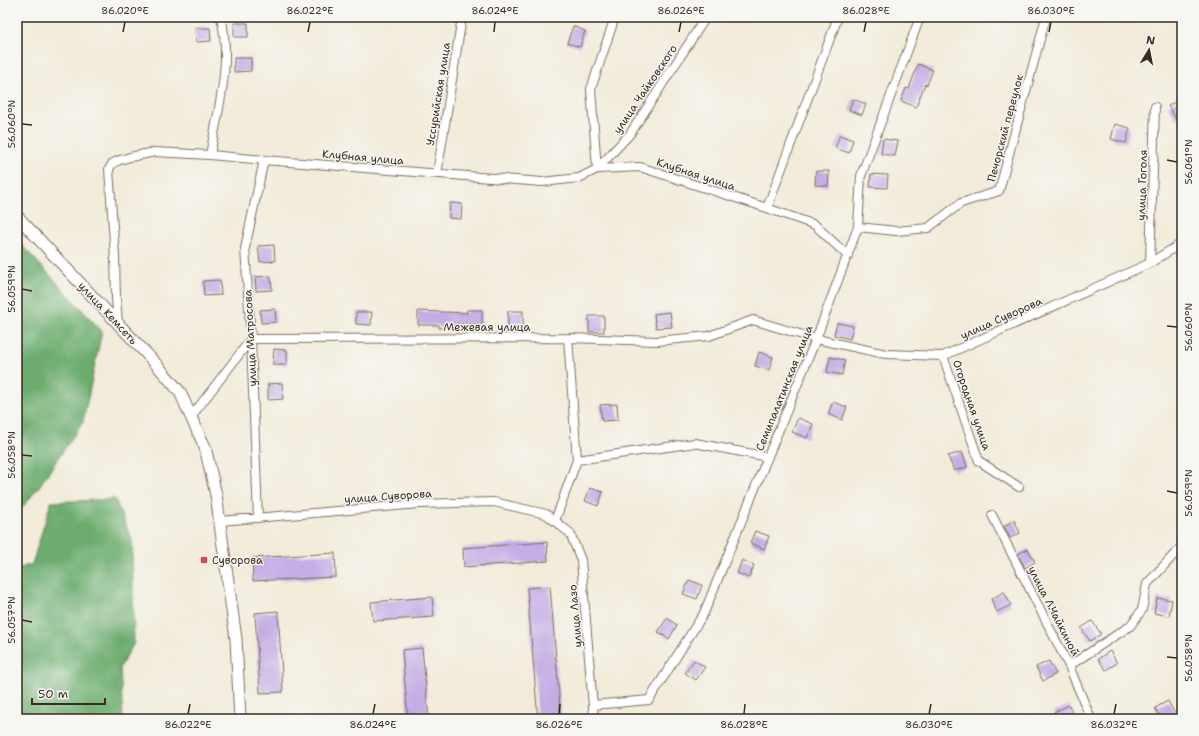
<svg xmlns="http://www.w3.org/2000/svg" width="1199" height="736" font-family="'Shantell Sans',sans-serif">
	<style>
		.forest { fill: #6cac6e; stroke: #546b46 }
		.building { fill: #c4ace5 }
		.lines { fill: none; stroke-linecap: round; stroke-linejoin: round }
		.minor-casing { stroke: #7b6e5f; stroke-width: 10 }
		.secondary-casing { stroke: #7b6e5f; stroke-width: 13 }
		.minor { stroke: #fff; stroke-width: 8 }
		.secondary { stroke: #fff; stroke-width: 11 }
		.ticks { fill: none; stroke: #3b2a1e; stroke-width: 1.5 }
		.poi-dot { fill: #d1495b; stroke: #f6f6f2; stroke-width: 1.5 }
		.labels { text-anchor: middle; stroke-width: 3; stroke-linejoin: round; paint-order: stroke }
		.street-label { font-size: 11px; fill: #3b2a1e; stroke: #f6f6f2 }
		.poi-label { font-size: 11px; fill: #3b2a1e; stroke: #f6f6f2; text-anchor: start }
		.neatline { fill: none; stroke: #3b2a1e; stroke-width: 1.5 }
		.ticks-label { font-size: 10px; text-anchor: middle; fill: #3b2a1e }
	</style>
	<rect width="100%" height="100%" fill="#f6f6f2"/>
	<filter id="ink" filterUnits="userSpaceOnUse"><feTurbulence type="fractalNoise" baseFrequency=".025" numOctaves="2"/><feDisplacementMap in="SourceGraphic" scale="8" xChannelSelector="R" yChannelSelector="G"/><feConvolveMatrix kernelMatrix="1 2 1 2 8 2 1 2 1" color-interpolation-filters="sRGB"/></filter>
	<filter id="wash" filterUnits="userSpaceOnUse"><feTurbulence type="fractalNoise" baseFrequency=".012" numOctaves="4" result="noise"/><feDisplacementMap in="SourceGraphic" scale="16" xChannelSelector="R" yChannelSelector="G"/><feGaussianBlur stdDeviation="0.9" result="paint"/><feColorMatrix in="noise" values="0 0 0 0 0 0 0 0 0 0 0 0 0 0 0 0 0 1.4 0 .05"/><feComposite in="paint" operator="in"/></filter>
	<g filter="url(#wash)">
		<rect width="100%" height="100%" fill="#f2ebd9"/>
		<!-- forest -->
		<path class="forest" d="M17,240l85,91 -19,91 -45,66 -21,26z
			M115,499l17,41 2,103 -14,24 3,52h-106v-150l15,-5 19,-62z"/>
		<g id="blocks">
			<!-- building -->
			<path class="building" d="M234,23h14v14h-14z
				M573,26l12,5 -5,16 -13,-4z
				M195,28h15l1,13 -15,1z
				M234,58h17v13l-17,1z
				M918,64l15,6 -6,15 -2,-1 -9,23 -15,-6 5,-13 3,1z
				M1182,98v17l-6,4 -8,-13z
				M853,99l13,5 -4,11 -13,-5z
				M1115,124l15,4 -4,15 -15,-4z
				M840,135l13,5 -4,13 -14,-5z
				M883,139l15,2 -3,15 -14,-2z
				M816,171h13l-1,15 -13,-1z
				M871,174l17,1 -1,13 -17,-1z
				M450,203l12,1 -1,15 -12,-1z
				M274,245l1,16 -15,1 -2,-16z
				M271,276l1,14 -16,1 -1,-14z
				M220,280l1,15 -17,1 -1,-15z
				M275,309l1,13 -15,1 -1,-13z
				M467,310h15v14h-26v4h-17v-3h-21v-14l49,2z
				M508,311h15v16h-15z
				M356,312h16l-1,13 -15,-1z
				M670,312l2,15 -16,1 -2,-14z
				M589,316h15v16h-15z
				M837,323l16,3 -3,13 -16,-4z
				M274,349l13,1v15h-14z
				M759,352l14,5 -4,13 -14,-4z
				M830,357l15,3 -3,15 -15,-3z
				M282,383l1,16 -15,1v-16z
				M833,402l14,5 -5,13 -14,-6z
				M617,404l1,16 -16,1 -2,-16z
				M798,418l15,6 -6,14 -15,-6z
				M962,452l5,15 -13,4 -6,-15z
				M590,488l13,4 -5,14 -13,-5z
				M1014,520l6,13 -10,5 -6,-12z
				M755,531l14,5 -5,13 -14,-6z
				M547,542l1,19 -84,6 -1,-19z
				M1028,549l7,13 -10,6 -7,-14z
				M335,553l1,24 -83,4 -1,-23z
				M742,560l12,5 -5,13 -12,-5z
				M689,580l13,5 -5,14 -14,-5z
				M550,586l11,133h-23l-11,-131z
				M1004,592l7,13 -14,7 -6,-13z
				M432,597l2,20 -61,4 -2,-19z
				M1157,598l15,2 -3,16 -15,-3z
				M278,611l5,81 -23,1 -5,-80z
				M667,618l10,7 -8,14 -11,-7z
				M1092,621l9,13 -11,7 -9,-13z
				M422,648l7,71h-21l-6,-69z
				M1110,651l7,12 -11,7 -8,-11z
				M694,660l11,7 -9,13 -11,-7z
				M1049,661l7,13 -13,7 -7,-14z
				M1168,701l7,13 -9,5h-5l-6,-11z
				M1069,705l6,14h-18l-3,-7z"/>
		</g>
	</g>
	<g filter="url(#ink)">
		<use href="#blocks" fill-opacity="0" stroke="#7b6e5f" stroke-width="1"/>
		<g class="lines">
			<!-- minor casing -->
			<g class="minor-casing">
				<path id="minor" d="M210,155c8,-45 22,-92 11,-138
					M597,169l33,-35 76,-117
					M597,169l-6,-80 24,-72
					M437,174l25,-157
					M767,208l71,-191
					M858,227l38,4 32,-3 33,-25 38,-12 47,-174
					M1150,263l5,-156
					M118,324l-2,-26 -1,-41 -6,-88 3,-5 5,-3 13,-4 25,-5 55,3 54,5 278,22 37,-4 18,-9 43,-2 127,41 48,17 33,31
					M943,356l36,105 40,26
					M191,417l60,-78 317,-1 89,3 52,-5 44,-16 63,19 70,15 57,2 207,-93 32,-20
					M577,460l118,-17 73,14
					M992,515l77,151 22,53
					M258,518l-7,-179 -6,-91 19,-88
					M220,521l199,-17 75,-2 52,12 24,19 11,27 13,159
					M555,521l22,-61 -9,-122
					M1069,666l61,-40 12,-16 5,-26 35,-38
					M593,705l56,-5 55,-87 112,-274 42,-112 3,-51 59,-159"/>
			</g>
			<!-- secondary casing -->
			<g class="secondary-casing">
				<path id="secondary" d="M17,216l139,148 24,28 11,25 14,30 11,48 20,144 4,80"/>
			</g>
			<!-- minor -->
			<use href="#minor" class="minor"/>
			<!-- secondary -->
			<use href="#secondary" class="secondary"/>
		</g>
	</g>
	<!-- ticks -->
	<path class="ticks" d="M123,32l2,-10M308,32l2,-10M494,32l1,-10M679,32l2,-10M864,32l2,-10M1049,32l2,-10M22,124l10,1M1167,160l10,2M22,289l10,2M1167,326l10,1M22,455l10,1M1167,491l10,2M22,620l10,2M1167,657l10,1M188,714l2,-10M373,714l2,-10M559,714l1,-10M744,714l1,-10M929,714l2,-10M1114,714l2,-10"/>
	<!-- markers -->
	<rect class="poi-dot" x="200" y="556" width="8" height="8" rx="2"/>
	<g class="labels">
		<!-- street labels -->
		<g class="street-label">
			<text transform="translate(645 89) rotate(-56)" y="4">улица Чайковского</text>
			<text transform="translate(438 94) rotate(-81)" y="4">Уссурийская улица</text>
			<text transform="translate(1005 128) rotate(-75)" y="4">Печорский переулок</text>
			<text transform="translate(363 157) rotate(5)" y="4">Клубная улица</text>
			<text transform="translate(696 174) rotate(18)" y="4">Клубная улица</text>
			<text transform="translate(1142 185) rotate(-88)" y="4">улица Гоголя</text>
			<text transform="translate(108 313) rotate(47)" y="4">улица Кемсеть</text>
			<text transform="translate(1001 318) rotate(-24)" y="4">улица Суворова</text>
			<text x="487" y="331">Межевая улица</text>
			<text transform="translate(250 338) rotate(-93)" y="4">улица Матросова</text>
			<text transform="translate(784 388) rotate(-68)" y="4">Семипалатинская улица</text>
			<text transform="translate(972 405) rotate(71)" y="4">Огородная улица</text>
			<text transform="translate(388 496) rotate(-4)" y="4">улица Суворова</text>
			<text transform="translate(1054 611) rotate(63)" y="4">улица Л.Чайкиной</text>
			<text transform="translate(575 616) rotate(-95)" y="4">улица Лазо</text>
		</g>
		<!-- poi labels -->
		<g class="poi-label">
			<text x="212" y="564">Суворова</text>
		</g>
	</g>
	<!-- margin -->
	<rect width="1199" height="736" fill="none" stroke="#f6f6f2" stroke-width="44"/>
	<!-- north arrow -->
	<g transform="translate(1149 50) rotate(10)" stroke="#f6f6f2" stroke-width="3" paint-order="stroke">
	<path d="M0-3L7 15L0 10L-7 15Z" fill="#3b2a1e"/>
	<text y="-6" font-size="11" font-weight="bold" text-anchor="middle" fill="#3b2a1e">N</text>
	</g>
	<!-- scale -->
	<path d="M32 698v6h73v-6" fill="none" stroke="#3b2a1e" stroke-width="2"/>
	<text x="38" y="698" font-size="12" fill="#3b2a1e" stroke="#f6f6f2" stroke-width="3" paint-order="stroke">50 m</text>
	<rect x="22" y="22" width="1155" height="692" class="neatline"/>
	<g class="ticks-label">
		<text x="125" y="14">86.020°E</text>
		<text x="310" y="14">86.022°E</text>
		<text x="495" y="14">86.024°E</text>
		<text x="681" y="14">86.026°E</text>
		<text x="866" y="14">86.028°E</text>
		<text x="1051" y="14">86.030°E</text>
		<text transform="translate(11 124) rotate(-90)" y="4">56.060°N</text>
		<text transform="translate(1188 162) rotate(-90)" y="4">56.061°N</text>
		<text transform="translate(11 289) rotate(-90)" y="4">56.059°N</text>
		<text transform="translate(1188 327) rotate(-90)" y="4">56.060°N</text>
		<text transform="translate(11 455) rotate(-90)" y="4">56.058°N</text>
		<text transform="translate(1188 493) rotate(-90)" y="4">56.059°N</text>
		<text transform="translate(11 620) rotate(-90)" y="4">56.057°N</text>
		<text transform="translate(1188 658) rotate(-90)" y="4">56.058°N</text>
		<text x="188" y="728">86.022°E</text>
		<text x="373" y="728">86.024°E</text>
		<text x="559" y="728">86.026°E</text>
		<text x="744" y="728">86.028°E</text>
		<text x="929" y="728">86.030°E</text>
		<text x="1114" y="728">86.032°E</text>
	</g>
</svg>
